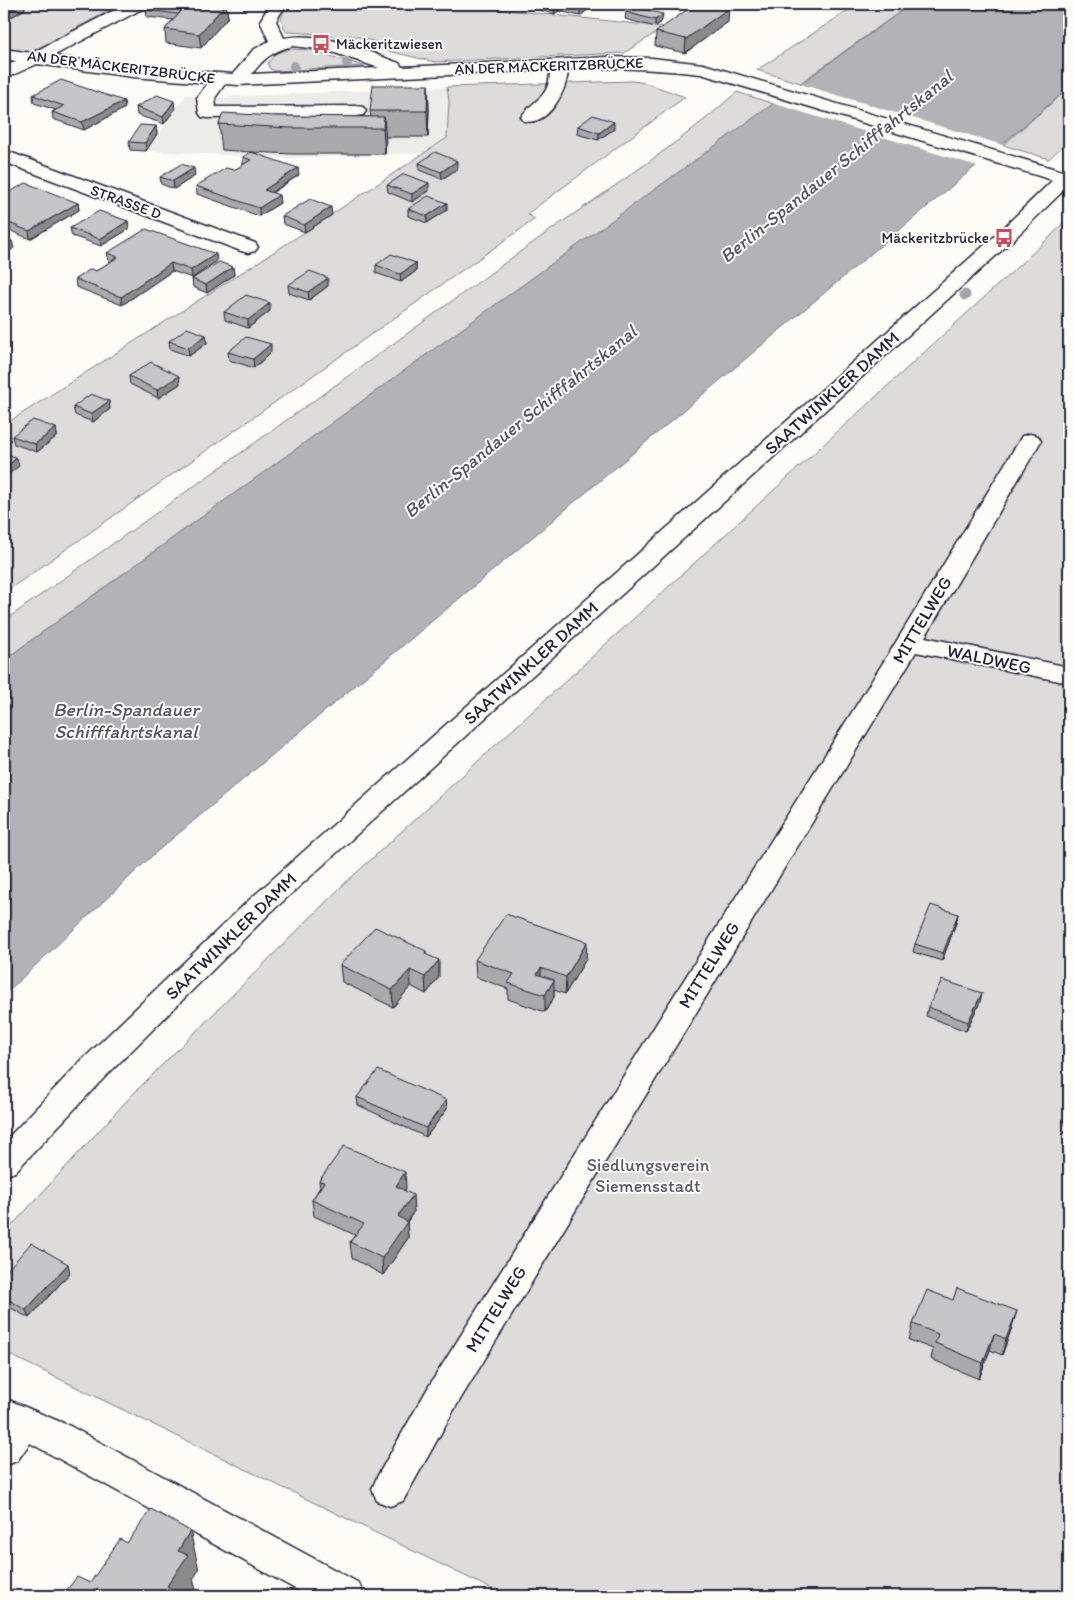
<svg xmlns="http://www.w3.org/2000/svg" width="1073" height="1600" font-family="Itim,sans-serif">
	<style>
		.built { fill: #ecece9 }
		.green { fill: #dddcdb; stroke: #807f8b }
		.water { fill: #b2b2b7; stroke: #787885 }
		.pier { fill: #fdfcf7 }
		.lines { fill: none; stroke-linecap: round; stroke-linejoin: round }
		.minor-casing { stroke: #22223b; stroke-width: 3 }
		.major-casing { stroke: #22223b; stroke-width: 3 }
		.minor { fill: #fdfcf7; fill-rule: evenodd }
		.major { fill: #fdfcf7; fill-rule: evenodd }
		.tree { fill: #a3a3aa }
		.wall { fill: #aaaaac; stroke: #22223b }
		.shaded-wall { fill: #8b8b8c; stroke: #22223b }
		.building { fill: #c6c6c8; stroke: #22223b }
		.labels { text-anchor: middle; stroke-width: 4; stroke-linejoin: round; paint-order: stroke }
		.far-poi-label { font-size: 15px; fill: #22223b; stroke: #fdfcf7; text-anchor: start }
		.far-street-label { font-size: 15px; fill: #22223b; stroke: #fdfcf7 }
		.street-label { font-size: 18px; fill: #22223b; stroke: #fdfcf7 }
		.park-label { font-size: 18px; fill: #5a5a6b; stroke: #fdfcf7 }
		.water-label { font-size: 19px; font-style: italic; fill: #545466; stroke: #fdfcf7 }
	</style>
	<rect width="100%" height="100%" fill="#fdfcf7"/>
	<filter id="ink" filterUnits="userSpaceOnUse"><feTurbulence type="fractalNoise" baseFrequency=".02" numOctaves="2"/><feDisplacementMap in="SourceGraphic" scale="10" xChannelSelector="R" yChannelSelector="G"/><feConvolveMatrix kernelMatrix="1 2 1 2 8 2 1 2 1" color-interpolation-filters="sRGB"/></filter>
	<g filter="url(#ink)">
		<!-- built -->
		<path class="built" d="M447,87l2,14 -2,37 -23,15 -136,5 -142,-7 40,-56 36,2z"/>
		<!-- green -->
		<path class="green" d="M4,4h118l-118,62z
			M287,4h164l214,23 -41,26 -189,9 -64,-15 5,-5 -26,-7 -7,4 -20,-5 -37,-2 -5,-13z
			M858,4h53l-111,79 -43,-13z
			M290,49l20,1 54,16 -90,5 -5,-3 -1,-5 8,-10z
			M632,81l14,2 39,14 -158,117 8,5 -531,374v-168l301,-193 142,-94 2,-37 -2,-14z
			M1069,88v52l-20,19 -46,-14z
			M737,92l37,12 -770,556v-39c168,-119 336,-238 502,-359 77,-57 160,-106 231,-170z
			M1069,217v1379h-563l-502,-244v-118l129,-140 209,-208 708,-649z"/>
		<!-- water -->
		<path class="water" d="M911,4h158v84l-915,766 -150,141v-335z"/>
		<!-- pier -->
		<path class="pier" d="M797,83l209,63 -26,21 -208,-64z"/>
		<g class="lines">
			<!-- minor casing -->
			<g class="minor-casing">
				<path id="minor" d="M126,4h20l-2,4 -91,48 80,11 100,7 20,-24 16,-9 -9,-20 10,-17h16l-10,17 8,17c39,-7 80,12 115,25l3,4 206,-10 44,1 51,6 366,109v12l-368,-111c-45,-5 -88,-7 -133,-5 0,21 -20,58 -44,52l-3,-4c13,-19 29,-18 29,-47l-312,15 -13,-1 -10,14 1,9 141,-1 6,1 3,4 -3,4 -6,1 -149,2 -6,-1 -3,-4 -2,-15 11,-15 -75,-6 -96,-13 -33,15v-12l12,-6 -12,-2v-10l28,4zM293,46l33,4 53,18 -127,6c11,-15 22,-24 41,-28z
					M4,150l251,93 3,4 -3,4 -7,2 -7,-2 -237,-89z
					M1030,434l8,2 3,5 -116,196 144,30v16l-153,-31 -461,756 -52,93 -13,5 -13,-5 -5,-12 5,-12 52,-91 467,-744 123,-201 3,-5z
					M4,1398l66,28 289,157 5,13h-56l-278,-153 -13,18 -13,5z"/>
			</g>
			<!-- major casing -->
			<g class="major-casing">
				<path id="major" d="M1069,169v16l-58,57 -742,672 -167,166 -87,92 -11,4v-34l76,-80 169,-162 748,-666 65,-63z"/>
			</g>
			<!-- minor -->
			<use href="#minor" class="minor"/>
			<!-- major -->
			<use href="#major" class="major"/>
		</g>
		<!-- trees -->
		<g class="tree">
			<circle cx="347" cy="63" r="5"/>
			<circle cx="294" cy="66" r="5"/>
			<circle cx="965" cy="295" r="5.5"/>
		</g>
		<!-- wall -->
		<path class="wall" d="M4,4l21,5 -17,10 -4,-1z
			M226,4l2,13 -27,31 -35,-5 -1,-14 8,-9 -26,-3 -1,-7z
			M532,4h63l-15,12 -21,-5 -5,3 -22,-6z
			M664,4h19l-6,4 -13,-3z
			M756,4h29l-9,6z
			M626,12l36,9 -7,6 -30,-8z
			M728,22l-43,31 -30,-7 1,-14z
			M428,85l1,25 -1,27h-43v17h-93l-40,-2 47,23 -27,18 8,10 -21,13 -62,-22 -1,-8 38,-16 9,-5v-8l8,-5 -29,-2 -3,-26 56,-8 96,1 -1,-6z
			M33,95l92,13 -41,22 -31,-11 -1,-7 4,-2 -22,-7z
			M136,107l39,2 -11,15 -27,-9z
			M156,126l1,8 -11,17 -16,-1 -1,-8z
			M578,126l36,3 -16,11 -21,-6z
			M419,163l38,6 -15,10 -23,-9z
			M195,176l-21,13 -13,-5 -1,-7z
			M387,185l42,6 -17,11 -24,-10z
			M4,195l74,8 1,7 -49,29 -26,-11z
			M408,209l39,1 -20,13 -19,-7z
			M332,215l-27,17 -22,-8 -1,-8z
			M128,221l1,8 -28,17 -29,-10 -2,-8z
			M107,253l110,8 -25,17 -20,-7 -50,34 -46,-18 -1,-8 21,-8 14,-9 -1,-1z
			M416,263v8l-15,11 -25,-9v-8z
			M233,267l1,8 -27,18 -14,-6 -1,-8z
			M288,285l40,1 -19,14 -20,-7z
			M270,311l-22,17 -23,-8 -1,-8z
			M206,335l1,8 -18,13 -19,-7 -1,-8z
			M228,352h43l-17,16 -25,-8z
			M129,376l51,8 -22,14 -28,-14z
			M73,407l37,2 -17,13 -18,-7z
			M56,428l1,8 -20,16 -23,-8 -2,-8z
			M958,914l-2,9 -14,38 -29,-9 2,-8z
			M426,951v3l13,23 -13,17 -15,-8 -18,21 -51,-25 -2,-17z
			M586,959l-21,35 -11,-4v7l-9,15 -37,-13v-10l-32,-12 -1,-17z
			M980,1002l-14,29 -40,-15 2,-9z
			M357,1097l89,3 1,9 -21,28 -68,-32z
			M319,1181l87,7 -1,2 9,21 -7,11 1,16 -25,37 -31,-17 -2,-16 5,-7 -41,-19 -2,-16 8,-13z
			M70,1273l-41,45 -25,-14v-30z
			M913,1324l99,3 -10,28 -12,-5 -11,29 -48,-20 2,-10 -24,-9z"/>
		<!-- shaded-wall -->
		<path class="shaded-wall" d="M21,4h3l1,5 -17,10 -2,-7z
			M226,4l2,13 -27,31 -2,-14z
			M555,4h4v7l-5,3z
			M580,4h15l-15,12z
			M677,4h6l-6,4z
			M777,4h8l-9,6z
			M729,8l-1,14 -43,31 1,-14z
			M663,14l-1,7 -7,6v-7z
			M428,85l1,25 -1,27 -1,-26z
			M124,101l1,7 -41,22 -2,-8z
			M174,101l1,8 -11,15 -1,-7z
			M384,117l2,26 -1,11 -2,-26z
			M614,122v7l-16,11 1,-7z
			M156,126l1,8 -11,17 -1,-8z
			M457,161v8l-15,10 -1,-7z
			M194,168l1,8 -21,13 -1,-8z
			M298,168l1,7 -35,22v-7z
			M8,177l1,8 -5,3v-8z
			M429,183v8l-17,11v-8z
			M279,195l1,8 -21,13v-8z
			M78,203l1,7 -49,29 -1,-8z
			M447,203v7l-20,13v-7z
			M331,207l1,8 -27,17 -1,-7z
			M128,221l1,8 -28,17 -1,-7z
			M12,241l2,7 -10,7v-9z
			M216,254l1,7 -25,17 -1,-8z
			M171,263l1,8 -50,34 -1,-8z
			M416,263v8l-15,11 -1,-8z
			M233,267l1,8 -27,18 -1,-8z
			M328,278v8l-19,14 -1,-8z
			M270,303v8l-22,17v-8z
			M206,335l1,8 -18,13 -1,-8z
			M271,344v8l-17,16 -1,-9z
			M179,376l1,8 -22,14 -1,-8z
			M109,401l1,8 -17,13 -2,-8z
			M56,428l1,8 -20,16 -2,-8z
			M17,458l2,8 -15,12v-10z
			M958,914l-2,9 -14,38 1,-8z
			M587,942l-1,17 -21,35 1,-17z
			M439,960v17l-13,17 -1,-17z
			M541,968v17l-4,-11z
			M410,970l1,16 -18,21 -1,-17z
			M554,980v17l-9,15v-17z
			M982,993l-2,9 -14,29 2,-9z
			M446,1100l1,9 -21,28v-9z
			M405,1172l1,16 -9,14 -1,-16z
			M413,1195l1,16 -7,11 1,16 -25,37 -1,-17 16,-42z
			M68,1264l2,9 -41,45 -3,-8z
			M1017,1311l-5,16 -10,28 4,-16z
			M994,1334l-4,16 -11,29 4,-16z
			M190,1531l9,39 -6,9 4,14 -2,3h-25l-3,-10 11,-35z"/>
		<!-- building -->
		<path class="building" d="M4,4h17l-15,8 -2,-1z
			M152,4h36l-10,10 -32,-4z
			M188,4h38l-27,30 -34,-5z
			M695,4h18l16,4 -43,31 -30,-7z
			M633,7l30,7 -8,6 -29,-8z
			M61,80l63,21 -42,21 -30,-10 12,-6 -31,-11z
			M373,85h55l-1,26h-57z
			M157,95l17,6 -11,16 -27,-10z
			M223,113l52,3 109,1 -1,11h-93l-71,-4z
			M593,115l21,7 -15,11 -21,-7z
			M140,125l16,1 -11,17 -16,-1z
			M251,152l47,16 -34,22 15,5 -20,13 -63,-22 30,-18 8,2 17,-10 -8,-3z
			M435,152l22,9 -16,11 -22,-9z
			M181,164l13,4 -21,13 -13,-4z
			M404,174l25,9 -17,11 -25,-9z
			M26,183l52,20 -49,28 -25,-10v-26z
			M428,196l19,7 -20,13 -19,-7z
			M310,199l21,8 -27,18 -22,-9z
			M99,211l29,10 -28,18 -30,-11z
			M146,229l70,25 -25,16 -20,-7 -50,34 -46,-18 16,-10 5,2 22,-14 -11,-4z
			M4,238l8,3 -8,5z
			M391,254l25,9 -16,11 -24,-9z
			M219,262l14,5 -27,18 -14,-6z
			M310,271l18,7 -20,14 -20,-7z
			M246,295l24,8 -22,17 -24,-8z
			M187,328l19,7 -18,13 -19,-7z
			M246,337l25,7 -18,15 -25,-7z
			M151,362l28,14 -22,14 -28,-14z
			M91,394l18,7 -18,13 -18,-7z
			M33,420l23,8 -21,16 -23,-8z
			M4,452l13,6 -13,10z
			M931,905l27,9 -15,39 -28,-9z
			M506,914l81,28 -21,35 -25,-9 -4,6 17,6 -9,15 -37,-12 6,-9 -39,-14z
			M375,927l51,24 -1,3 14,6 -14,17 -15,-7 -18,20 -52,-25z
			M942,980l40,13 -14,29 -40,-15z
			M378,1070l68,30 -20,28 -69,-31z
			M344,1146l61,26 -9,14 17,9 -15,21 9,6 -25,36 -32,-16 14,-18 -52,-24 12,-18 -5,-1z
			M31,1243l37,21 -42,46 -22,-13v-23z
			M957,1288l60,23 -11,28 -12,-5 -11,29 -48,-20 3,-9 -25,-10 14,-34 26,10z
			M151,1509l39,22 -12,20 10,4 -21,31 19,10h-124l15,-19 13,6 30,-44 7,4z"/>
	</g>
	<!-- icons -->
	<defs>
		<g id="bus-bare" transform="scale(1.5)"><path d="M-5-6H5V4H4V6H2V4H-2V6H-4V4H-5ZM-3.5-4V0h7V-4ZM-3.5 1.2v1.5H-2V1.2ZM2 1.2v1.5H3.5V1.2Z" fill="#d1495b" stroke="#fdfcf7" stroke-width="2.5" paint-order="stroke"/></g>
	</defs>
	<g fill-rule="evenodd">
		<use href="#bus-bare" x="321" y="44"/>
		<use href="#bus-bare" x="1004" y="238"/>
	</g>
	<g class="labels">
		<!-- far-poi labels -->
		<g class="far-poi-label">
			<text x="336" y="49">Mäckeritzwiesen</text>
			<text x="989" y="243" text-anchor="end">Mäckeritzbrücke</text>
		</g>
		<!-- far-street labels -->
		<g class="far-street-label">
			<text transform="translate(549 66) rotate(-2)" y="5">AN DER MÄCKERITZBRÜCKE</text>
			<text transform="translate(121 67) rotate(7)" y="5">AN DER MÄCKERITZBRÜCKE</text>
			<text transform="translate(126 202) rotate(20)" y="5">STRASSE D</text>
		</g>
		<!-- street labels -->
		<g class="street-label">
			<text transform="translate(832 393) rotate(-42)" y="6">SAATWINKLER DAMM</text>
			<text transform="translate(922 620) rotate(-59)" y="6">MITTELWEG</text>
			<text transform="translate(989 659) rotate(12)" y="6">WALDWEG</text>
			<text transform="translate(531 663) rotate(-42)" y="6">SAATWINKLER DAMM</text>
			<text transform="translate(231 936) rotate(-44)" y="6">SAATWINKLER DAMM</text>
			<text transform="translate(709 965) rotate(-58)" y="6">MITTELWEG</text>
			<text transform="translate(496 1309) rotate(-58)" y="6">MITTELWEG</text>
		</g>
		<!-- park labels -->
		<g class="park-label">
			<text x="648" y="1171">Siedlungsverein<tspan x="648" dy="21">Siemensstadt</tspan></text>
		</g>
		<!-- water labels -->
		<g class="water-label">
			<text transform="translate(836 166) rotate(-39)" y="7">Berlin-Spandauer Schifffahrtskanal</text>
			<text transform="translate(520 421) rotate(-39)" y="7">Berlin-Spandauer Schifffahrtskanal</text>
			<text x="126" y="716">Berlin-Spandauer<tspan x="126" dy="22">Schifffahrtskanal</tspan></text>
		</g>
	</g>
	<!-- margin -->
	<rect width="1073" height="1600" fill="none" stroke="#fdfcf7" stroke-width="20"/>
	<rect x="10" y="10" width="1053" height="1580" fill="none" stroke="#22223b" stroke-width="2" filter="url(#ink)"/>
</svg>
